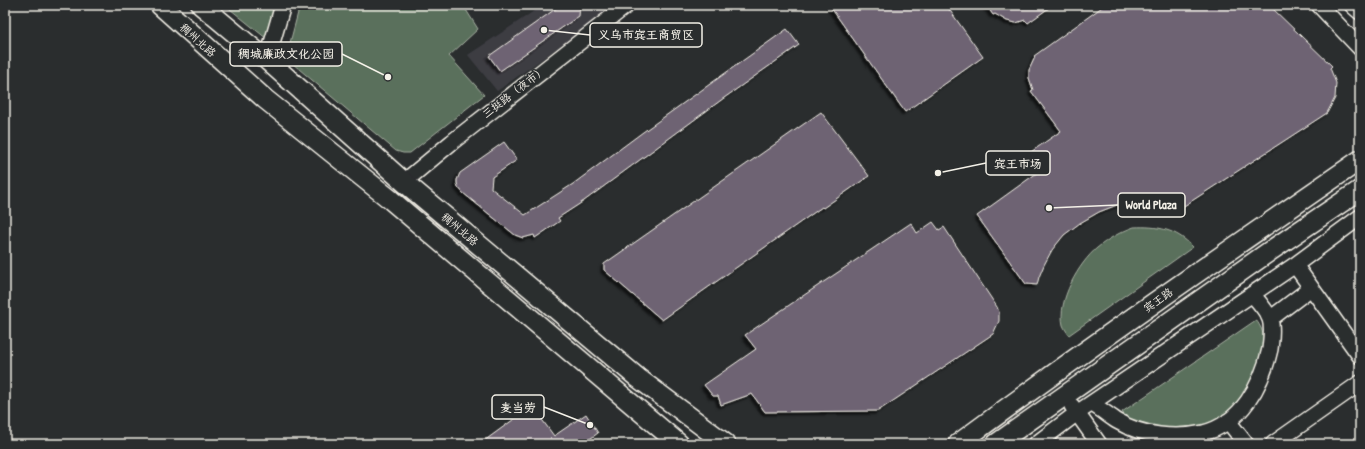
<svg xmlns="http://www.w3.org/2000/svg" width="1365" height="449" font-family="'Patrick Hand','LXGW WenKai TC',sans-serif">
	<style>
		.built { fill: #3e3d43 }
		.green { fill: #5a705c; stroke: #a7b0a2 }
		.building { fill: #6e6373; stroke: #f4f1e8; filter: url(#shadow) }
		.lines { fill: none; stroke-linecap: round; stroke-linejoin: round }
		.minor-casing { stroke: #f4f1e8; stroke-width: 18 }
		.major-casing { stroke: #f4f1e8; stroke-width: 22 }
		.minor { stroke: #2a2d2e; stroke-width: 15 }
		.major { stroke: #2a2d2e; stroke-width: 19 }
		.labels { text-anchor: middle; stroke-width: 3; stroke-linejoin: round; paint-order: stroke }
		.street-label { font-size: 11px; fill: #f4f1e8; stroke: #2a2d2e }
		.leader { fill: none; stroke: #f4f1e8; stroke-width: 1.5 }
		.callout-dot { fill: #f4f1e8; stroke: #2a2d2e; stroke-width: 1.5 }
		.callout { fill: #2a2d2e; stroke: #f4f1e8; stroke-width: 1.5 }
		.callout-label { font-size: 12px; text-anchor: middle; font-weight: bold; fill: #f4f1e8 }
	</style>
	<defs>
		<filter id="shadow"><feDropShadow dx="-3" dy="3" stdDeviation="1" flood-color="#0009"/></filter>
	</defs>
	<rect width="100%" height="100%" fill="#2a2d2e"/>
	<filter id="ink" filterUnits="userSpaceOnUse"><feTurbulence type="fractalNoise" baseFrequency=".025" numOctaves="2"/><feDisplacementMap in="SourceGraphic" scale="8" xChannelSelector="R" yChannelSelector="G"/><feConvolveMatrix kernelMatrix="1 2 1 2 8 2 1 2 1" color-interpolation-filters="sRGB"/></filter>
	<g filter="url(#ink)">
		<!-- built -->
		<path class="built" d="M543,5h75l-121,86 -29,-36z"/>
		<!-- green -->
		<path class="green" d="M225,5h52l-10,34z
			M300,5h163l15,24 -29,27 35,39 -74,58h-7l-7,-2 -110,-93z
			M1134,227c24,-1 42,2 59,20l-124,88c-2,-3 -5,-7 -6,-10 -6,-24 16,-62 34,-77 11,-9 23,-16 37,-21z
			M1256,320c10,13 8,22 5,37 -7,33 -31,63 -65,71 -4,1 -10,1 -15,1 -12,0 -18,1 -30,-2 -11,-4 -22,-5 -29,-15z"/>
		<!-- building -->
		<path class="building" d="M561,5h19l-1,11 -79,55 -11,-15z
			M829,5h117l37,52 -78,55z
			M983,5h70l-25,18 -3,-3 -9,3 -9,-2 -12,-7 -2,1 -4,-6z
			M1105,5h164l63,61 -2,2 6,15 -1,15 -8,15 -143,93 -8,-3 -1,4 -21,-4 -17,-1 -20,3 -18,7 -19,11 -16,12 -12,15 -8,15 -5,12 -2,8 -11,-1 -49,-68 64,-46 -13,-16 33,-23 -30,-40 2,-1 -4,-12v-8l6,-13 -1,-1z
			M787,29l12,16 -75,53 -140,103 -26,17 2,3 -25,17 -1,-3 -11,3 -8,-3 -52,-42 -5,-6 -1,-4v-3l3,-7 44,-31 13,18 -25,17 -1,11 34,27 48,-31 70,-52z
			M821,112l48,64 -46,32 -1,-1 -160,113 -58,-50v-6z
			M933,222l6,8 5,-3 53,80 2,5v9l-6,13 -115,77 -113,1 -13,-18 -31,11 -3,-9h-5l-9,-11 52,-36 -11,-14 166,-112 6,10z
			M532,406l22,30 32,-22 12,19 -15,11h-103z"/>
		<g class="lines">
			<!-- minor casing -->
			<g class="minor-casing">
				<path id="minor" d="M1319,5l41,43
					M1352,5l8,7
					M267,60l16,-55
					M404,182l48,-40 175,-137
					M1295,265l65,91
					M1270,319l41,-31
					M1092,404c9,5 17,12 25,17 25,15 59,18 86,12 38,-9 59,-48 67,-84 1,-9 3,-21 0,-30 -3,-8 -12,-18 -18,-25
					M1072,406l27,38
					M1228,421l18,23
					M1036,444l41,-31 218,-148 65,-48
					M1273,444l87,-61"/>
			</g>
			<!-- major casing -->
			<g class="major-casing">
				<path id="major" d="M160,5l105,94 126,101 288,244
					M201,5l66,55 137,122 234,196 88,66
					M958,444c132,-98 267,-191 402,-284
					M996,444l274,-193 90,-61"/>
			</g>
			<!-- minor -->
			<use href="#minor" class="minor"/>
			<!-- major -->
			<use href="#major" class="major"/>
		</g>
	</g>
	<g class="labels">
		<!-- street labels -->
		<g class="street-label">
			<text transform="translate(198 40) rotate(42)" y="4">稠州北路</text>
			<text transform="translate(514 92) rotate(-38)" y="4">三挺路（夜市）</text>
			<text transform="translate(460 229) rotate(40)" y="4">稠州北路</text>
			<text transform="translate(1158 300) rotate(-35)" y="4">宾王路</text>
		</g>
	</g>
	<!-- callouts -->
	<path class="leader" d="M544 30L590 35M388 77L342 54M938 173L986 163M1049 208L1118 205M590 425L544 407"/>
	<g class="callout-dot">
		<circle cx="544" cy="30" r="4"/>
		<circle cx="388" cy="77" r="4"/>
		<circle cx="938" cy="173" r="4"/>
		<circle cx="1049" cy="208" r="4"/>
		<circle cx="590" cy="425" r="4"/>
	</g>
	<g class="callout">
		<rect x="590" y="23" width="112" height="24" rx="4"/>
		<rect x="230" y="42" width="112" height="24" rx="4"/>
		<rect x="986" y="151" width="64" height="24" rx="4"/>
		<rect x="1118" y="193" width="67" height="24" rx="4"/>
		<rect x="492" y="395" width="52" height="24" rx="4"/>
	</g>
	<g class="callout-label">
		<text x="646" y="39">义乌市宾王商贸区</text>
		<text x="286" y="58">稠城廉政文化公园</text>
		<text x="1018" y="168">宾王市场</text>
		<text x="1151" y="209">World Plaza</text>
		<text x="518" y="412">麦当劳</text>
	</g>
	<!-- margin -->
	<rect width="1365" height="449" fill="none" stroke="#2a2d2e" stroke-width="20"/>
	<rect x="10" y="10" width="1345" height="429" fill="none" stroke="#f4f1e8" stroke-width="1.5" filter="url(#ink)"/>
</svg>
